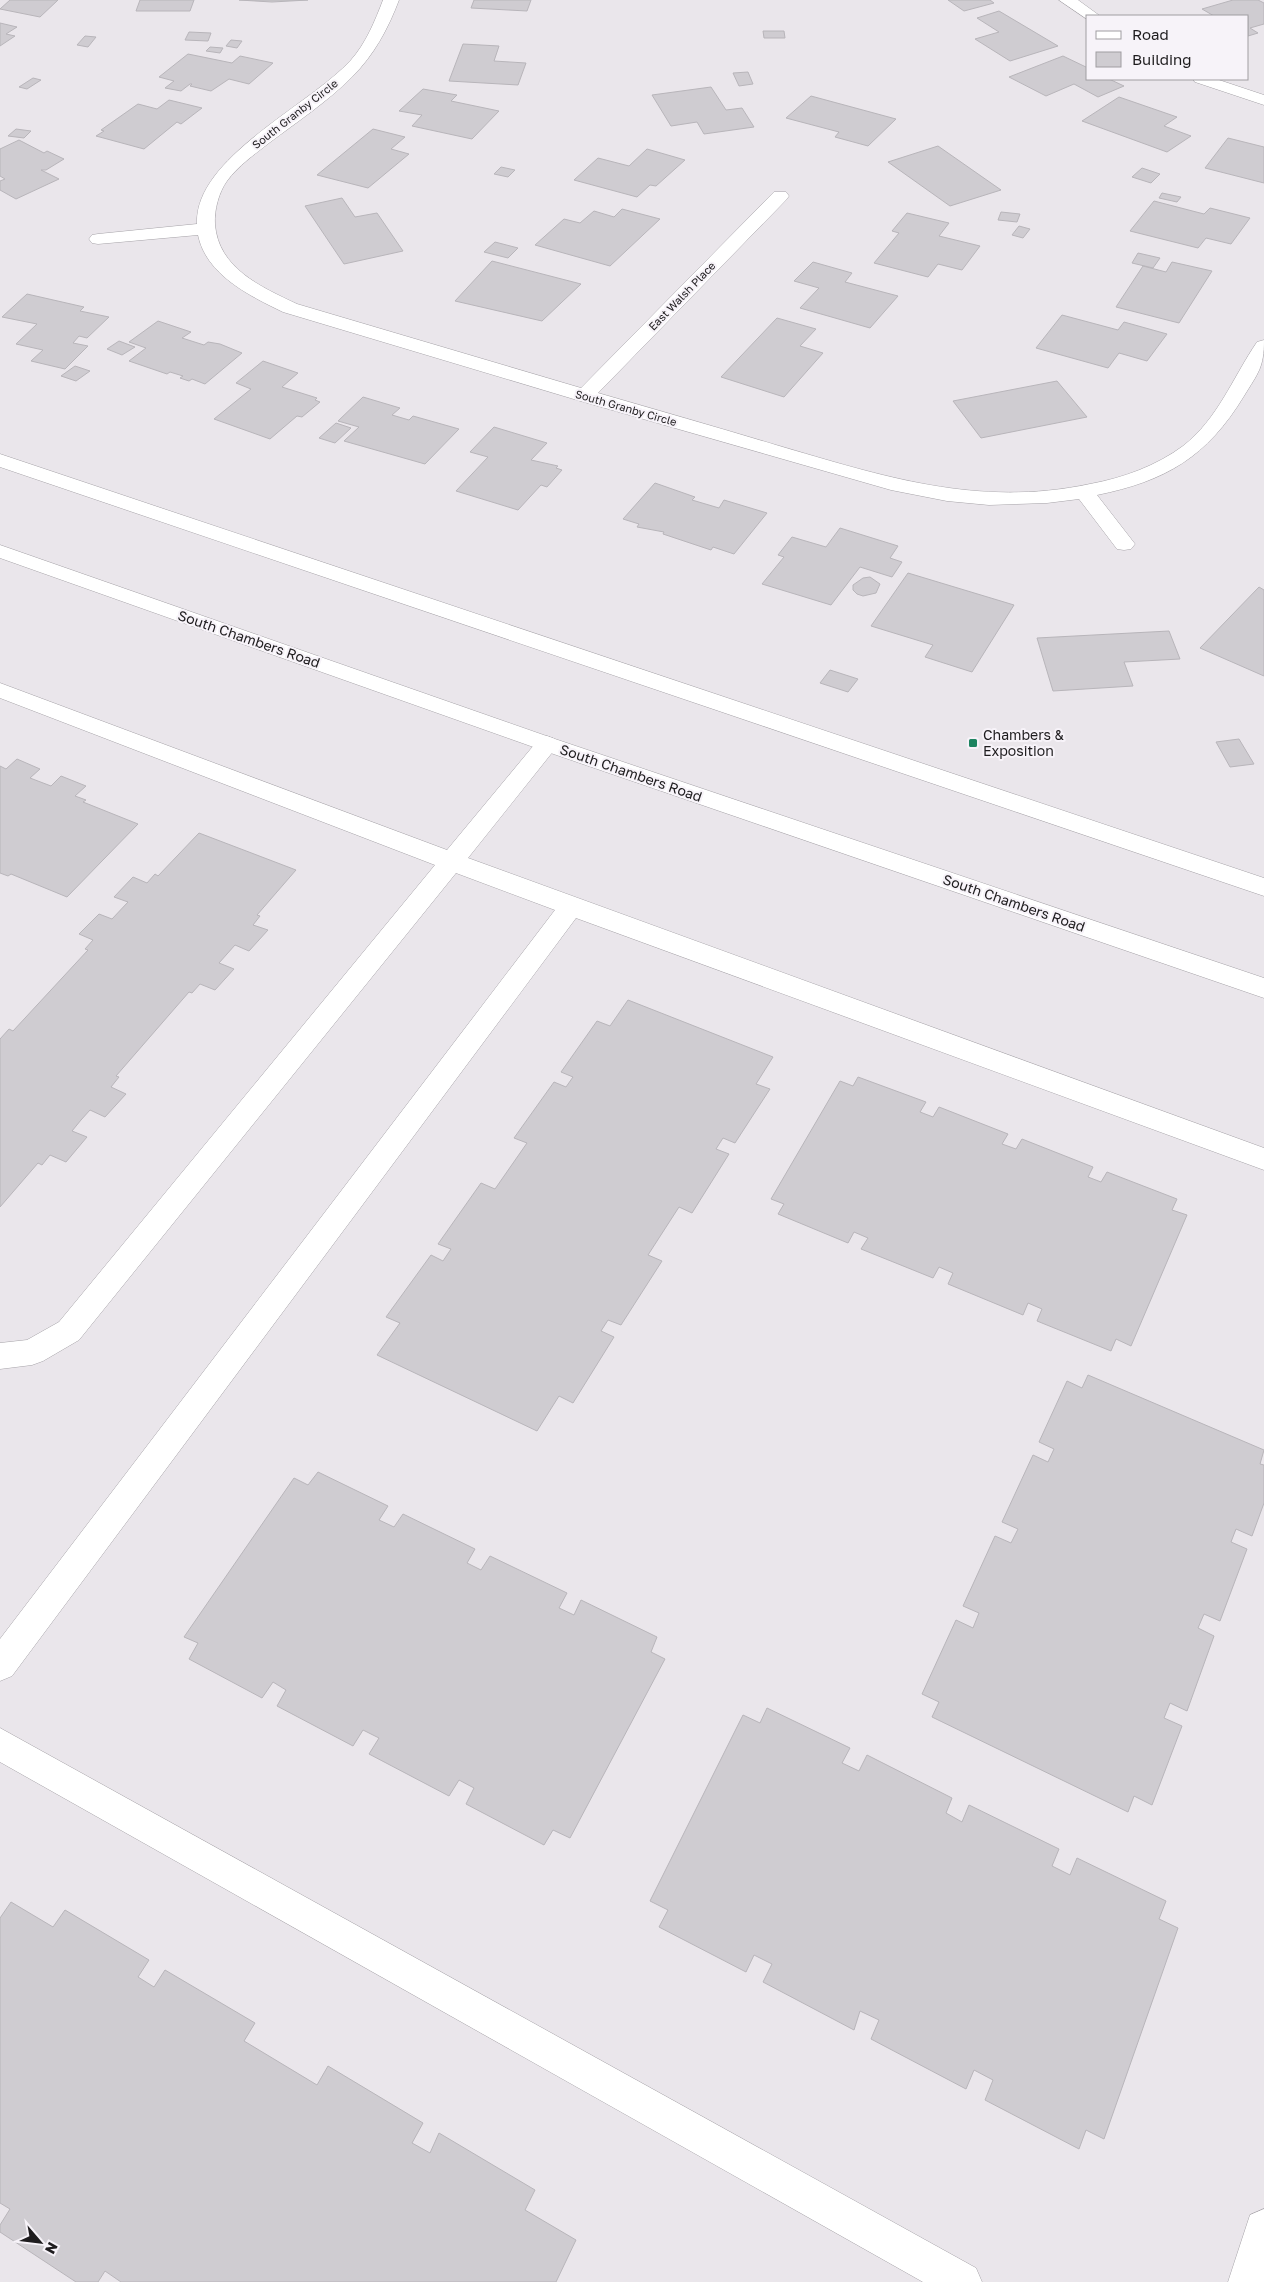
<svg xmlns="http://www.w3.org/2000/svg" width="1264" height="2282" font-family="'Golos Text',sans-serif">
	<style>
		.building { fill: #cfccd1; stroke: #b8b5ba }
		.lines { fill: none; stroke-linecap: round; stroke-linejoin: round }
		.minor-casing { stroke: #a6a3a8; stroke-width: 1 }
		.major-casing { stroke: #a6a3a8; stroke-width: 1 }
		.minor { fill: #fff; fill-rule: evenodd }
		.major { fill: #fff; fill-rule: evenodd }
		.poi-dot { fill: #1d8460; stroke: #f7f3f9; stroke-width: 2 }
		.labels { text-anchor: middle; stroke-width: 4; stroke-linejoin: round; paint-order: stroke }
		.far-street-label { font-size: 11px; fill: #1e1c1e; stroke: #f7f3f9 }
		.street-label { font-size: 14px; fill: #1e1c1e; stroke: #f7f3f9 }
		.poi-label { font-size: 14px; fill: #1e1c1e; stroke: #f7f3f9; text-anchor: start }
	</style>
	<rect width="100%" height="100%" fill="#eae6eb"/>
	<!-- building -->
	<path class="building" d="M10,0h48l-18,17 -40,-8z
		M140,0h54l-4,11h-54z
		M239,0h69l-36,2z
		M474,0h57l-4,11 -56,-3z
		M948,0h42l4,3 -30,8z
		M1233,0h25l6,3v21l-14,4 8,5 -10,3v-20h-34l-12,-7z
		M999,11l59,35 -48,15 -35,-22 24,-7 -22,-14z
		M0,23l17,4 -11,7 9,2 -15,10z
		M763,31h21l1,7h-21z
		M189,32l22,1 -3,8 -23,-1z
		M85,36l11,1 -8,10 -11,-2z
		M231,40l11,1 -5,7 -11,-2z
		M463,44l36,2 -5,15 32,2 -8,22 -69,-4z
		M210,47l13,1 -3,5 -14,-2z
		M188,54l44,9 8,-7 33,7 -24,21 -20,-5 -18,12 -21,-5 2,-2h-2l-9,7 -16,-3 9,-7 -15,-4z
		M1063,56l25,12v11h21l15,7 -26,11 -24,-13 -28,12 -37,-19z
		M748,72l5,12 -14,2 -6,-13z
		M33,78l8,2 -14,9 -8,-2z
		M711,87l15,23 16,-2 12,19 -50,7 -7,-12 -26,4 -19,-31z
		M423,89l34,6 -6,6 48,10 -27,28 -60,-13 10,-11 -23,-4z
		M811,96l85,23 -28,27 -33,-9 4,-5 -53,-14z
		M1119,97l58,20 -13,9 27,10 -24,16 -85,-31z
		M169,100l33,8 -21,16 -4,-2 -33,27 -48,-13 8,-5 -3,-1 37,-26 19,5z
		M16,129l15,2 -7,7 -16,-2z
		M373,129l32,8 -14,12 18,5 -41,34 -51,-13z
		M1228,138l36,9v36l-59,-15z
		M19,140l25,13 3,-2 17,8 -18,11h-5l18,9 -43,20 -16,-9v-9l5,-2 -5,-3v-27z
		M938,146l63,44 -51,16 -62,-44z
		M647,149l38,11 -29,26 -6,-1 -13,12 -63,-17 24,-22 31,8z
		M501,167l14,3 -7,7 -14,-3z
		M1142,168l18,6 -9,9 -19,-6z
		M1162,193l19,4 -4,5 -18,-4z
		M342,198l13,19 22,-4 26,38 -59,13 -39,-58z
		M1154,201l50,13 6,-6 40,10 -19,26 -25,-6 -8,10 -68,-17z
		M622,209l38,10 -50,47 -75,-21 29,-26 16,4 14,-12 20,6z
		M1001,212l19,2 -3,8 -19,-2z
		M907,213l42,10 -10,13 41,10 -18,24 -24,-6 -10,13 -54,-14 25,-30 -7,-2z
		M1019,226l11,3 -7,9 -11,-3z
		M495,242l23,6 -10,10 -24,-6z
		M1138,253l22,5 -7,10 -21,-5z
		M492,261l89,23 -39,37 -87,-20z
		M813,262l39,11 -7,9 53,14 -28,32 -70,-20 19,-20 -25,-7z
		M1172,262l40,9 -33,52 -63,-16 27,-41 23,6z
		M27,294l57,13 -4,4 29,6 -22,21 -8,-2 -6,7 15,3 -23,23 -34,-8 12,-11 -27,-6 21,-20 -35,-7z
		M1062,315l56,15 6,-8 43,12 -20,27 -28,-8 -11,15 -72,-20z
		M777,318l39,11 -16,17 23,7 -39,44 -63,-20z
		M158,321l33,11 -9,6 22,7 4,-3 12,2 22,9 -37,31 -13,-5 -3,2 -9,-3 3,-2 -13,-4 -3,2 -38,-13 17,-13 -17,-6z
		M119,341l16,6 -13,8 -15,-6z
		M263,361l35,12 -16,14 35,11 -2,2 5,2 -18,15 -5,-1 -27,23 -56,-20 37,-30 -15,-6z
		M75,366l15,5 -14,10 -15,-5z
		M1057,381l30,36 -106,21 -28,-37z
		M363,397l37,11 -8,7 17,5 4,-4 46,13 -34,35 -81,-23 15,-14 -21,-6z
		M336,423l15,5 -16,15 -16,-5z
		M494,427l53,16 -16,17 27,6 -2,2 6,2 -15,17 -6,-2 -23,25 -62,-19 32,-34 -18,-5z
		M655,483l40,14 -3,3 27,8 5,-8 43,13 -33,41 -21,-7 -2,3 -48,-16 1,-2 -27,-5 2,-3 -16,-5z
		M840,528l58,18 -8,12 12,4 -10,15 -32,-10 -29,38 -69,-21 22,-27 -6,-2 14,-18 34,10z
		M908,573l106,32 -42,67 -47,-15 8,-12 -62,-19z
		M870,577l10,7 -4,9 -13,3 -6,-2 -4,-4v-5l10,-7z
		M1259,587l5,3v86l-64,-28z
		M1169,631l11,28 -56,3 9,24 -80,5 -16,-53z
		M830,670l28,9 -10,13 -28,-9z
		M1239,739l15,25 -24,3 -14,-25z
		M17,759l23,10 -10,9 21,8 10,-10 25,10 -11,10 11,4 -3,2 55,22 -71,73 -56,-23 -3,2 -8,-3v-107l6,3z
		M199,833l97,37 -39,45 3,1 -7,9 15,5 -19,21 -14,-6 -16,18 15,6 -19,21 -15,-6 -8,9 -3,-1 -73,84 3,1 -8,10 15,7 -21,23 -15,-7 -9,10 -9,11 15,6 -21,25 -16,-7 -8,10 -4,-2 -38,44v-168l9,-10 4,2 75,-81 -3,-1 8,-9 -14,-6 20,-20 13,5 16,-17 -14,-5 19,-20 14,6 8,-9 3,2z
		M628,1000l145,57 -17,27 14,5 -35,54 -12,-5 -7,11 13,5 -37,59 -13,-6 -31,48 14,6 -41,64 -13,-5 -7,11 13,6 -41,66 -14,-7 -22,35 -160,-76 23,-32 -14,-6 45,-62 12,6 8,-12 -13,-5 43,-61 14,6 32,-46 -13,-5 40,-56 12,5 7,-10 -12,-5 36,-51 13,5z
		M858,1077l68,25 -6,10 13,5 6,-10 69,27 -6,10 14,5 6,-10 71,28 -5,10 13,5 6,-10 70,27 -5,11 15,5 -56,131 -15,-7 -5,12 -74,-30 5,-12 -14,-6 -5,12 -75,-31 5,-11 -14,-6 -6,11 -72,-29 7,-11 -14,-6 -6,11 -70,-29 6,-10 -13,-5 69,-118 13,5z
		M1088,1375l176,75 -4,14 4,1v38l-12,33 -16,-7 -5,13 16,7 -27,72 -16,-7 -6,14 16,8 -27,75 -17,-8 -6,15 18,8 -30,79 -18,-9 -6,16 -196,-95 7,-15 -17,-8 34,-74 17,8 6,-15 -16,-7 32,-70 16,7 7,-14 -16,-7 31,-67 15,7 6,-13 -15,-7 28,-61 15,7z
		M318,1472l70,34 -9,14 15,7 9,-13 72,35 -8,14 14,7 9,-14 77,37 -8,15 15,7 7,-15 76,37 -6,15 14,7 -95,179 -17,-8 -9,15 -78,-41 8,-16 -15,-8 -10,16 -80,-42 10,-16 -16,-8 -10,16 -76,-40 9,-16 -13,-8 -11,16 -73,-39 9,-16 -14,-6 110,-159 14,7z
		M767,1708l83,40 -8,15 17,8 8,-16 85,43 -6,15 16,9 7,-17 90,44 -7,17 18,9 7,-17 89,43 -7,18 19,9 -74,211 -18,-9 -7,19 -94,-49 8,-20 -19,-10 -8,19 -95,-50 8,-19 -19,-9 -6,19 -91,-48 9,-18 -18,-9 -8,17 -87,-45 9,-17 -18,-9 93,-186 17,8z
		M11,1902l42,25 12,-17 84,50 -11,17 16,10 11,-17 90,53 -11,18 73,44 11,-19 95,57 -11,20 18,10 9,-20 96,57 -10,20 51,30 -20,42h-435l-16,-11 -7,11h-22l-76,-50v-7l10,-16 -10,-6v-285z"/>
	<g class="lines">
		<!-- minor casing -->
		<g class="minor-casing">
			<path id="minor" d="M383,0h16c-11,29 -25,55 -47,77 -25,25 -55,45 -83,66 -14,11 -31,23 -42,38 -8,11 -13,29 -12,43 3,44 46,63 82,80l284,84 193,-196h12l3,4 -3,4 -188,193c59,17 118,34 178,52 106,31 202,63 314,39 33,-6 66,-18 93,-38 35,-27 50,-69 74,-104l7,-2c0,28 -6,33 -20,56 -37,61 -78,85 -147,99l38,49 -4,5 -7,1 -7,-1 -38,-50 -32,4 -58,2 -42,-4 -56,-11 -314,-90 -294,-88c-33,-16 -77,-37 -85,-77l-100,9 -6,-1 -3,-4 3,-4 6,-1 99,-10c-3,-66 112,-118 154,-164 15,-17 24,-39 32,-60z
				M1059,0h19l22,16h-12l-1,3z
				M1193,79h23l48,16v10l-69,-23z
				M0,683l447,167 92,-111 8,-3 8,3 4,5 -4,5 -87,109 796,290v22l-688,-252 -564,758 -12,5v-42l555,-729 -99,-37 -377,467 -36,21 -11,4 -32,4v-26l27,-3 32,-18 376,-457 -435,-167z
				M0,1728l976,540 6,14h-59l-923,-520z
				M1264,2209v73h-36l22,-67z"/>
		</g>
		<!-- major casing -->
		<g class="major-casing">
			<path id="major" d="M0,454l1264,424v18l-1264,-429z
				M0,545l555,194 709,239v20l-725,-249 -539,-191z"/>
		</g>
		<!-- minor -->
		<use href="#minor" class="minor"/>
		<!-- major -->
		<use href="#major" class="major"/>
	</g>
	<!-- markers -->
	<rect class="poi-dot" x="968" y="738" width="10" height="10" rx="2.5"/>
	<g class="labels">
		<!-- far-street labels -->
		<g class="far-street-label">
			<text transform="translate(295 114) rotate(-38)" y="4">South Granby Circle</text>
			<text transform="translate(682 296) rotate(-46)" y="4">East Walsh Place</text>
			<text transform="translate(626 408) rotate(16)" y="4">South Granby Circle</text>
		</g>
		<!-- street labels -->
		<g class="street-label">
			<text transform="translate(249 639) rotate(19)" y="5">South Chambers Road</text>
			<text transform="translate(631 773) rotate(19)" y="5">South Chambers Road</text>
			<text transform="translate(1014 903) rotate(19)" y="5">South Chambers Road</text>
		</g>
		<!-- poi labels -->
		<g class="poi-label">
			<text x="983" y="740">Chambers &amp;<tspan x="983" dy="16">Exposition</tspan></text>
		</g>
	</g>
	<!-- legend -->
	<rect x="1086" y="15" width="162" height="65" fill="#f7f3f9" stroke="#a09da1"/>
	<rect x="1096" y="31" width="25" height="8" fill="#ffffff" stroke="#a09da1"/>
	<text x="1132" y="40" font-size="15" fill="#1e1c1e">Road</text>
	<rect x="1096" y="52" width="25" height="15" fill="#cfccd1" stroke="#a09da1"/>
	<text x="1132" y="65" font-size="15" fill="#1e1c1e">Building</text>
	<!-- north arrow -->
	<g transform="translate(40 2242) rotate(118)" stroke="#f7f3f9" stroke-width="4" paint-order="stroke">
	<path d="M0-4L9 19L0 12L-9 19Z" fill="#1e1c1e"/>
	<text y="-8" font-size="14" font-weight="bold" text-anchor="middle" fill="#1e1c1e">N</text>
	</g>
</svg>
